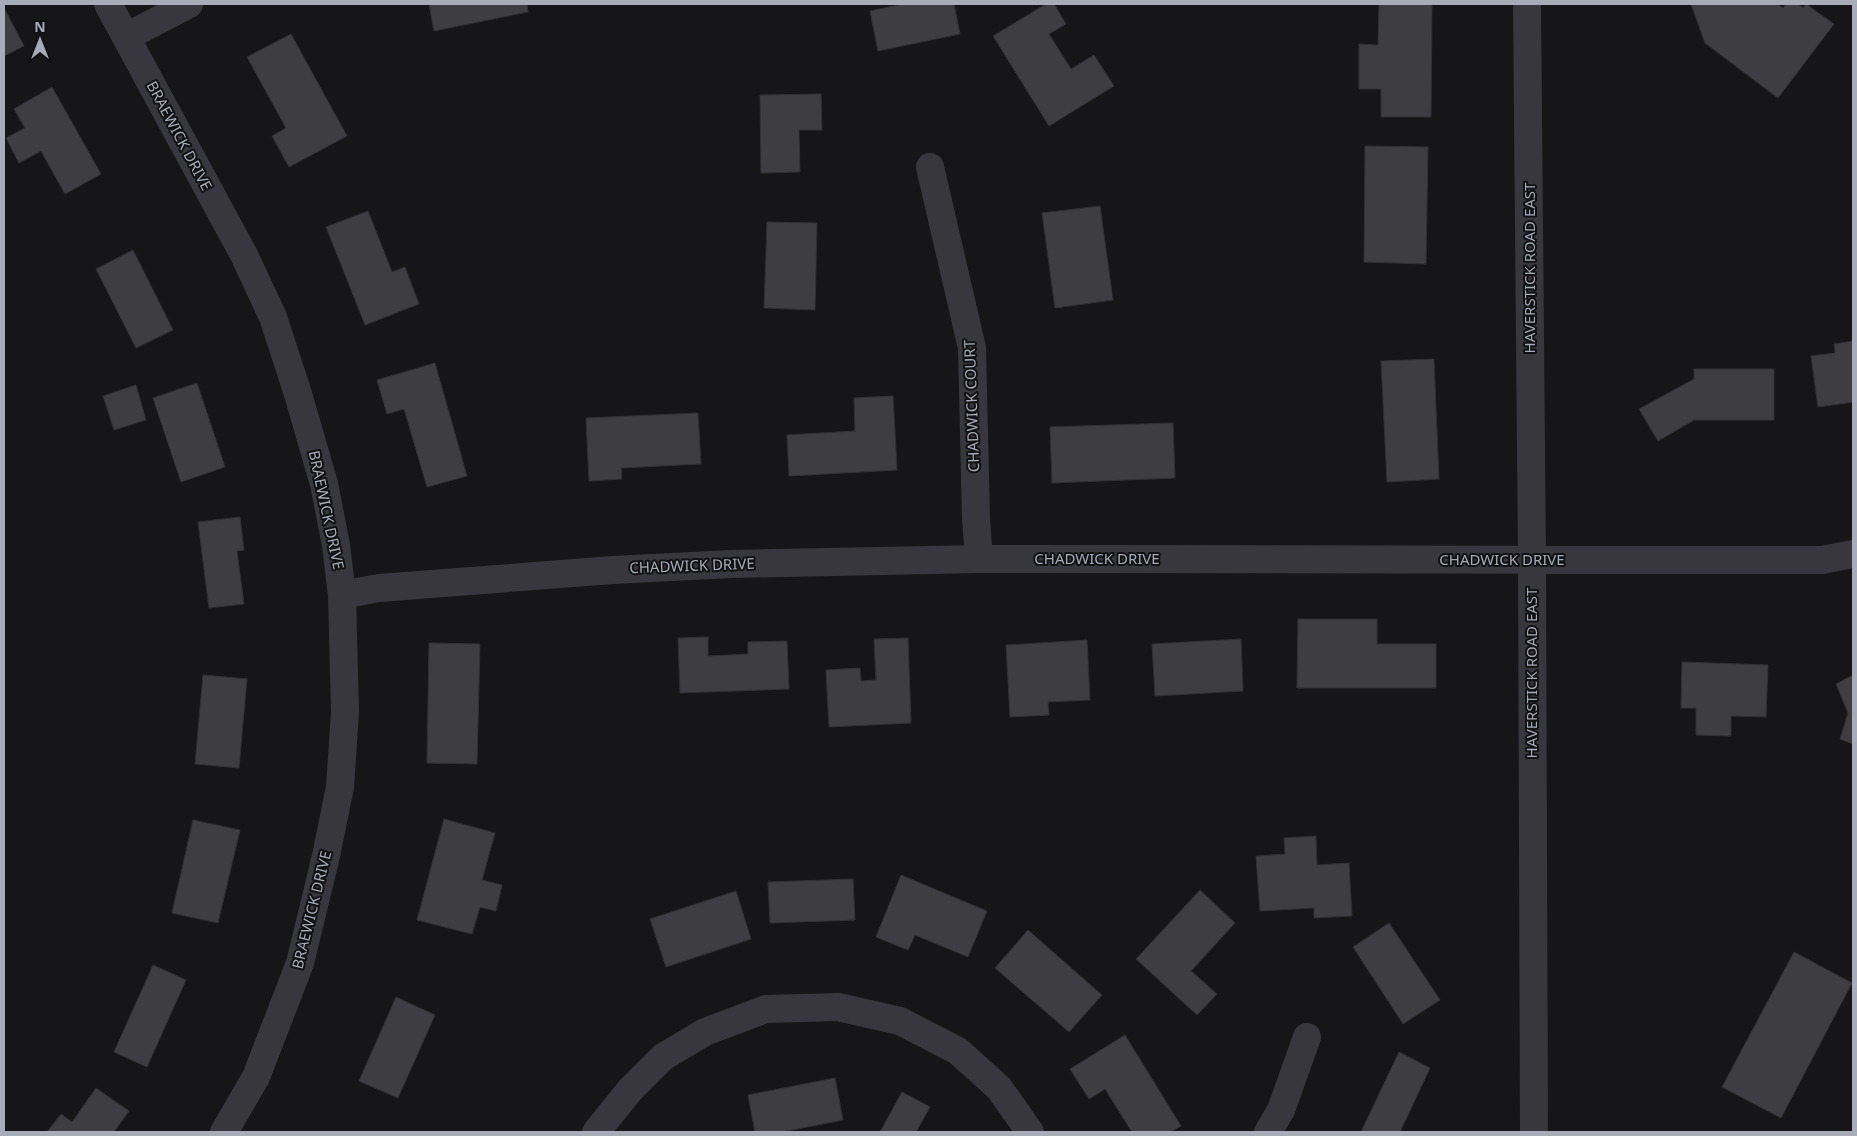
<svg xmlns="http://www.w3.org/2000/svg" width="1857" height="1136" font-family="'Noto Sans',sans-serif">
	<style>
		.building { fill: #3e3e42; stroke: #313034 }
		.lines { fill: none; stroke-linecap: round; stroke-linejoin: round }
		.street { stroke: #37373d; stroke-width: 28 }
		.labels { text-anchor: middle; stroke-width: 4; stroke-linejoin: round; paint-order: stroke }
		.street-label { font-size: 15px; fill: #a8abb8; stroke: #111113 }
	</style>
	<rect width="100%" height="100%" fill="#161618"/>
	<!-- building -->
	<path class="building" d="M429,4h98l1,8 -94,19z
		M903,4h51l6,30 -82,17 -8,-40z
		M1046,4h8l12,20 -17,10 22,35 23,-14 20,31 -65,40 -56,-90z
		M1379,4h53l-1,113h-50v-28h-22v-45l19,1z
		M1691,4h86l6,4 3,-4h12l5,4 3,-4 28,20 -56,74 -73,-55z
		M4,8l20,38 -20,10z
		M291,34l56,102 -58,31 -17,-31 14,-8 -39,-71z
		M52,87l49,87 -36,20 -24,-43 -22,12 -13,-25 19,-10 -11,-19z
		M821,94l1,36h-23l1,42 -39,1 -1,-78z
		M1365,146l63,1 -2,117 -62,-2z
		M1100,206l13,94 -58,8 -13,-95z
		M368,211l24,61 13,-5 14,37 -54,21 -39,-98z
		M767,222l50,1 -2,87 -51,-2z
		M133,250l40,80 -37,18 -40,-79z
		M1853,341v61l-35,5 -7,-51 24,-3 -1,-9z
		M1434,359l5,120 -52,3 -6,-121z
		M435,363l32,113 -40,11 -23,-78 -17,5 -10,-34z
		M1694,369h80v51h-80l-36,21 -19,-32 55,-30z
		M197,383l28,84 -44,15 -28,-84z
		M136,385l10,35 -32,10 -11,-34z
		M893,396l4,74 -108,6 -2,-41 68,-4 -1,-33z
		M698,413l3,51 -80,4 1,11 -33,2 -3,-63z
		M1173,423l2,55 -123,5 -2,-56z
		M240,517l4,33 -7,1 7,53 -35,4 -11,-86z
		M1298,619h79v25h59v44h-139z
		M708,637v19l40,-2v-12l39,-1 2,48 -109,4 -2,-55z
		M908,638l3,85 -82,4 -3,-57 34,-2 1,13 15,-1 -2,-41z
		M1241,639l2,52 -88,5 -3,-52z
		M1087,640l3,60 -42,2 1,13 -39,2 -4,-72z
		M429,643l51,1 -3,120 -50,-1z
		M1682,662l86,3 -2,52 -35,-1v20l-35,-1v-27h-15z
		M203,675l44,4 -8,89 -44,-4z
		M1853,675v69l-13,-5 8,-26 -12,-29z
		M444,819l51,14 -13,47 20,5 -6,26 -16,-4 -8,27 -55,-14z
		M193,820l47,10 -22,93 -46,-10z
		M1316,836l1,29 32,-2 3,53 -38,2v-10l-54,3 -4,-55 29,-2 -1,-16z
		M901,875l86,36 -19,46 -53,-22 -7,15 -32,-13z
		M853,879l2,41 -85,3 -2,-41z
		M1200,890l35,33 -44,48 26,23 -20,21 -61,-56z
		M736,891l15,48 -85,28 -16,-48z
		M1389,923l51,77 -37,24 -50,-77z
		M1028,930l74,65 -33,37 -74,-64z
		M1794,952l58,31 -71,135 -59,-31z
		M153,965l33,15 -39,87 -33,-15z
		M396,997l39,18 -37,83 -39,-17z
		M1125,1035l56,91 -11,6h-38l-27,-43 -16,10 -19,-30z
		M1399,1052l31,16 -30,64h-39z
		M835,1078l8,42 -61,12h-27l-7,-37z
		M96,1088l33,23 -15,21h-67l14,-18 11,8z
		M902,1092l28,15 -14,25h-36z"/>
	<g class="lines">
		<!-- street -->
		<path class="street" d="M108,4l136,251 29,62 25,77 26,90 12,61 6,50 3,117 -5,75 -14,69 -26,107 -44,114 -32,55
			M1527,4l5,556 2,572
			M126,37l63,-33
			M930,167l42,181 4,171 3,40
			M342,595l37,-7 234,-18 118,-6 248,-5 843,1 31,-6
			M596,1132l34,-42 33,-33 42,-25 61,-23 72,-2 62,14 58,30 41,37 31,44
			M1268,1132l13,-22 26,-73"/>
	</g>
	<g class="labels">
		<!-- street labels -->
		<g class="street-label">
			<text transform="translate(179 136) rotate(62)" y="5">BRAEWICK DRIVE</text>
			<text transform="translate(1530 268) rotate(-90)" y="5">HAVERSTICK ROAD EAST</text>
			<text transform="translate(972 406) rotate(-92)" y="5">CHADWICK COURT</text>
			<text transform="translate(326 510) rotate(78)" y="5">BRAEWICK DRIVE</text>
			<text x="1097" y="564">CHADWICK DRIVE</text>
			<text x="1502" y="565">CHADWICK DRIVE</text>
			<text transform="translate(692 566) rotate(-2)" y="5">CHADWICK DRIVE</text>
			<text transform="translate(1532 673) rotate(-90)" y="5">HAVERSTICK ROAD EAST</text>
			<text transform="translate(312 910) rotate(-76)" y="5">BRAEWICK DRIVE</text>
		</g>
	</g>
	<!-- border -->
	<rect width="1857" height="1136" fill="none" stroke="#a8abb8" stroke-width="10"/>
	<!-- north arrow -->
	<g transform="translate(40 40)" stroke="#111113" stroke-width="4" paint-order="stroke">
	<path d="M0-4L9 19L0 12L-9 19Z" fill="#a8abb8"/>
	<text y="-8" font-size="14" font-weight="bold" text-anchor="middle" fill="#a8abb8">N</text>
	</g>
</svg>
